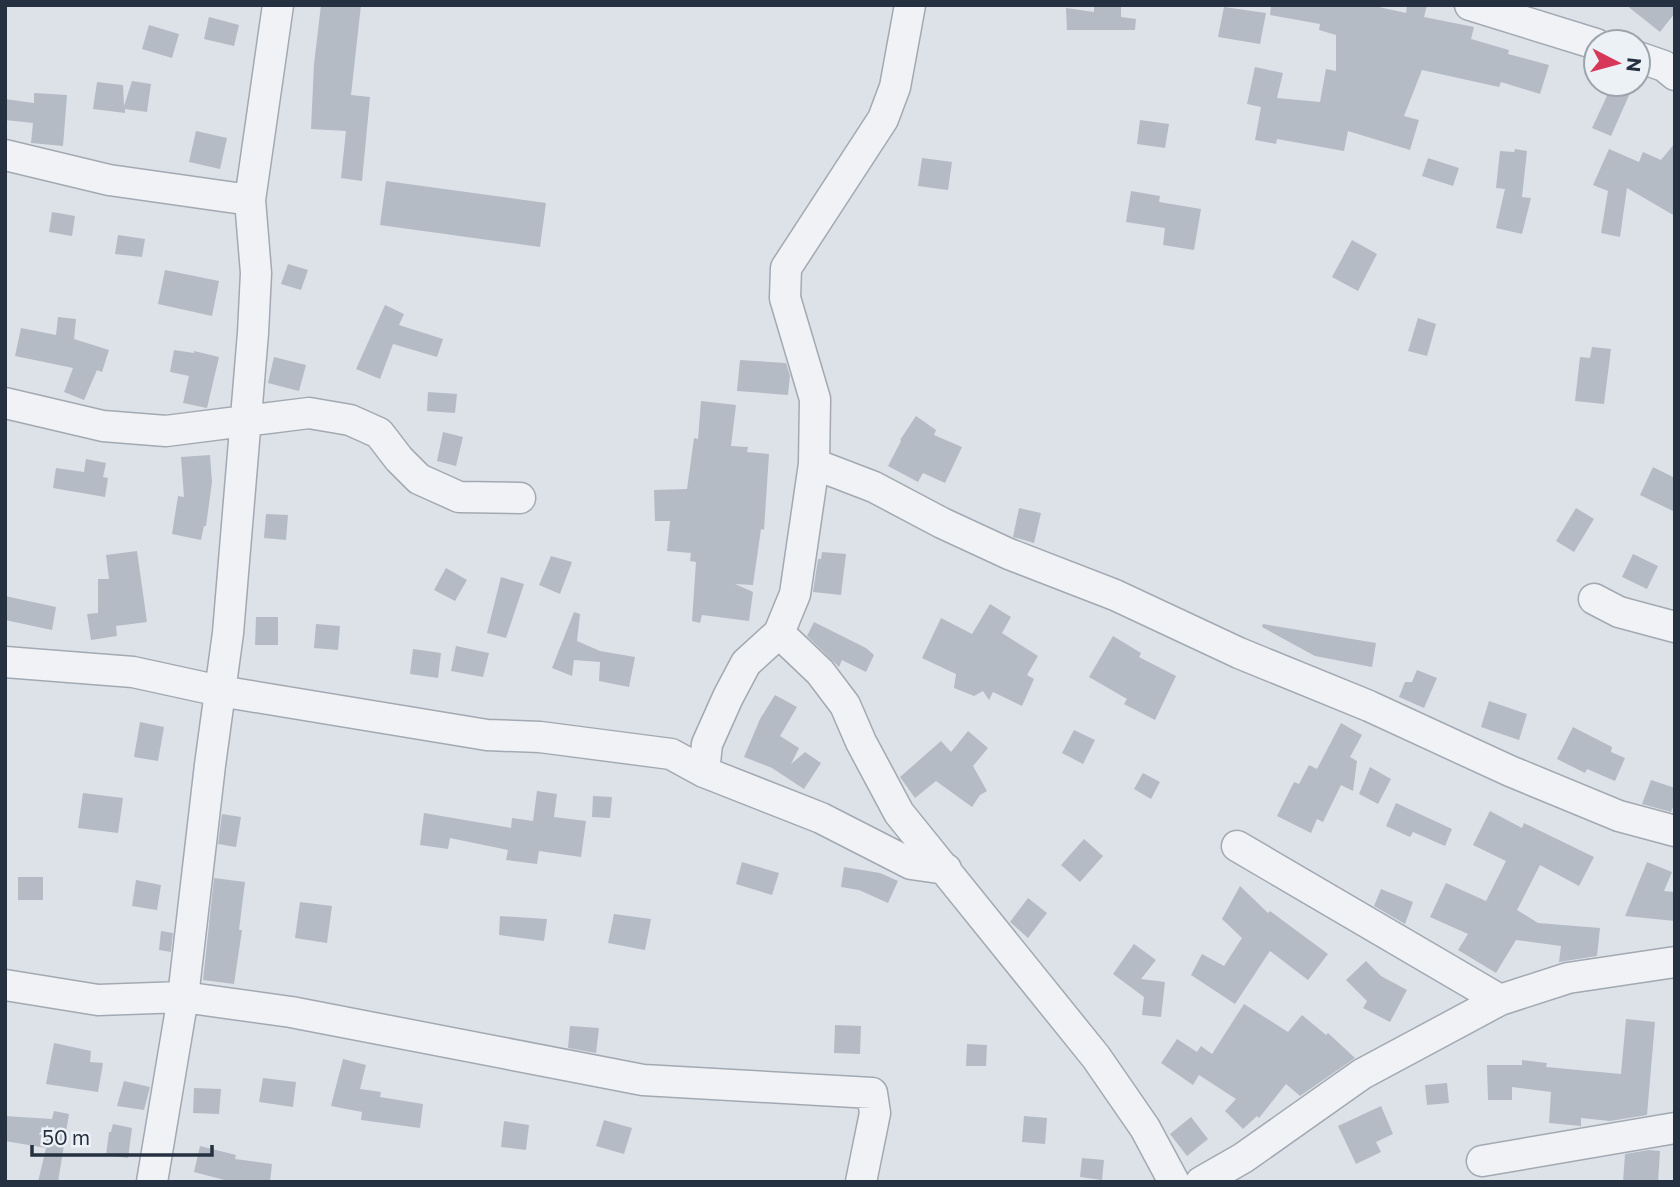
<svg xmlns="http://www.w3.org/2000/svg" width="1680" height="1187" font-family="Commissioner,sans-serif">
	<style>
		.building { fill: #b4bbc5 }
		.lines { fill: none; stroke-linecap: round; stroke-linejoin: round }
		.street-casing { stroke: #a2a9b2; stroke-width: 33 }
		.street { stroke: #f0f2f6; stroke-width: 30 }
	</style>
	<rect width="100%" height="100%" fill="#dde2e8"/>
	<!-- building -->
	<path class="building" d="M321,5h40l-10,90 19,2 -8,84 -21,-3 5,-47 -35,-2 3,-65z
		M1271,5h99l36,8 1,-8h20l-3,12 50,10 -3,12 38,11 -1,4 41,11 -9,29 -39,-12 -2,5 -77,-17 -18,46 15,4 -9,30 -62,-19 -4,20 -67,-12 -1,5 -21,-4 6,-33 -14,-3 8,-37 28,6 -6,25 43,4 6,-33 10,2v-36l-17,-5 1,-6 -50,-9z
		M1626,5h49v8l-15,19z
		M1094,7h27v10l15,2 -1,11h-68l-1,-22 28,4z
		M1224,7l42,6 -6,31 -42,-7z
		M209,17l30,8 -5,21 -30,-7z
		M149,25l30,9 -7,24 -30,-9z
		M132,81l19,3 -4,28 -22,-3v4l-32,-4 4,-27 26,3 1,21z
		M1612,85l18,8 -19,43 -19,-8z
		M34,93l33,2 -4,51 -32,-3 2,-20 -28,-3v-21l29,4z
		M1140,120l29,4 -4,24 -28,-4z
		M196,131l31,7 -7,31 -31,-7z
		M1675,143v73l-48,-28 -7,49 -19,-4 7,-42 -15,-6 16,-36 30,13 4,-10 18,8z
		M1515,149l12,2 -5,46 9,1 -9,36 -26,-6 9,-39 -9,-1 4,-37 14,1z
		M922,158l30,4 -4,28 -30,-4z
		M1428,158l31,10 -6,18 -31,-10z
		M386,181l160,22 -6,44 -160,-22z
		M1131,191l29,5 -1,6 42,7 -7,41 -31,-5 2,-17 -39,-6z
		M52,212l23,4 -3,20 -23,-4z
		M118,235l27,4 -3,18 -27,-3z
		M1352,240l25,14 -19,37 -26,-14z
		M288,264l20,6 -7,20 -20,-6z
		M165,270l54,11 -7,35 -54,-12z
		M385,305l19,9 -5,11 44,14 -6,18 -44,-13 -13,35 -24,-10z
		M58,317l18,2 -2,20 35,11 -7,22 -5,-2 -13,30 -20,-8 9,-24 -58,-12 6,-28 35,7z
		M1418,318l18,6 -9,32 -19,-5z
		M1592,347l19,2 -7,55 -29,-3 5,-44 10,1z
		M174,350l20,3v-2l25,6 -12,51 -24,-5 6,-27 -19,-4z
		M274,357l32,8 -7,26 -31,-8z
		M740,360l46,3 4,13 -2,19 -51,-4z
		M428,392l29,2 -2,19 -28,-2z
		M701,401l35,4 -5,41 17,1 -1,5 22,2 -5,76 -3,-1 -8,56 -18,-1 18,8 -4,29 -47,-6 -2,8 -8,-2 4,-59 -6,-1 1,-8 -24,-2 3,-30h-15l-1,-31 33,-1 7,-51 4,1z
		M916,416l20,14 -2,5 28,12 -17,36 -22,-10 -5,9 -30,-16 13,-25 -1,-1z
		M443,432l20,5 -7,29 -19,-5z
		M210,455l2,27 -6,44h-2l-3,14 -29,-6 6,-38 6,1 -3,-40z
		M86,459l20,4 -3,14 5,1 -3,19 -52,-9 3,-20 28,4z
		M1653,467l22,11v34l-35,-17z
		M1019,508l22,5 -7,30 -21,-6z
		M1576,508l18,11 -20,33 -18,-11z
		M266,514l22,1 -2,25 -22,-2z
		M137,551l10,71 -31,4 1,10 -26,4 -4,-26 11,-1v-34h11l-3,-24z
		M822,552l24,2 -5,41 -28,-3 5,-33h3z
		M1633,554l25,12 -11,23 -25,-12z
		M551,556l21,6 -12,32 -21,-9z
		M446,568l21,12 -12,21 -21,-11z
		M501,577l23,7 -18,54 -19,-5z
		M5,596l51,11 -4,23 -47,-10z
		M990,604l21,13 -9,16 36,23 -11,19 7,4 -12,27 -29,-14 -4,8 -6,-9 -9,5 -20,-8 2,-14 -34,-16 19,-40 31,16z
		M574,612l6,2 -3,27 23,10 35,6 -6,30 -30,-6 1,-19 -26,-2 -2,16 -20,-8z
		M256,617h22v28h-23z
		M814,622l52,26 8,7 -8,17 -24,-12 -3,7 -32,-31z
		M316,624l24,2 -2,24 -24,-2z
		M1263,624l113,19 -4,24 -57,-11 -53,-29z
		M1113,636l28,17 -2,4 37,19 -21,44 -31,-16 3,-5 -38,-22z
		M456,646l33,7 -6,24 -32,-6z
		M413,649l28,4 -3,25 -28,-4z
		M1417,670l20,8 -13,30 -25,-11 6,-15h7z
		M775,695l22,12 -17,29 19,12 -8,16 14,-12 16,11 -17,26 -32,-21 -28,-11 16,-38z
		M1489,701l38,13 -8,26 -38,-13z
		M140,722l24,5 -6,34 -24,-4z
		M1341,723l21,12 -12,22 7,4 -4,30 -12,-6 -18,37 -6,-3 -6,14 -34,-17 17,-34 5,2 10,-19 8,4z
		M1573,727l39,20 -1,5 14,6 -10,23 -28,-12 -2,4 -28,-14z
		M1074,730l21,10 -12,24 -21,-11z
		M968,731l20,17 -15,18 14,25 -7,4 -8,12 -36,-26 -21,17 -15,-21 41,-36 10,11z
		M1370,767l21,12 -13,25 -19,-10z
		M1143,773l17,9 -9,17 -17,-10z
		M1651,780l24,8v14l-4,10 -29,-8z
		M537,791l20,3 -3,23 32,4 -5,36 -42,-6 -2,13 -31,-4 2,-10 -58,-12 -2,11 -28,-4 4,-32 87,15 1,-10 21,3z
		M83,793l40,5 -5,35 -40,-5z
		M593,796l19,1 -2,21 -18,-1z
		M1396,803l56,26 -7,17 -32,-14 -3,5 -24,-11z
		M1490,811l32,17 2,-5 70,34 -15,29 -39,-21 -23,45 21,13 62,5 -3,28 -38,6 2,-16 -45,-6 -20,33 -38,-23 10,-16 -38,-17 16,-34 40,18 20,-40 -33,-16z
		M222,814l19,3 -5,30 -18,-3z
		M1084,839l19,17 -23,26 -19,-17z
		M742,862l37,11 -7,22 -36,-11z
		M1647,862l25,10 -8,19 11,1v29l-50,-5z
		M844,867l36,6 18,8 -10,22 -29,-13 -18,-3z
		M18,877h25v23h-25z
		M214,878l31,4 -6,48h3l-8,54 -31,-4z
		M136,880l25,5 -4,25 -25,-4z
		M1240,886l28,27 2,-2 58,43 -20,26 -38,-29 -35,53 -44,-29 11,-21 22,12 18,-28 -20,-19z
		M1381,889l32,13 -8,22 -31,-18z
		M1028,898l19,15 -19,25 -18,-16z
		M300,902l32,4 -5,37 -32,-5z
		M614,914l37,5 -6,31 -37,-7z
		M500,916l47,3 -3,22 -45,-6z
		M161,931l12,2 -2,19 -12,-2z
		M1134,944l22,16 -15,19 24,3 -4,35 -19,-2 2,-18 -31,-23z
		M1366,961l15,15 26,14 -17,32 -27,-14 4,-7 -21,-21z
		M1244,1004l44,28 14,-17 24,20 2,-2 27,25 -55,38 -14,-12 -27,34 -2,-2 -14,13 -18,-18 11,-12 -37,-24 -6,10 -32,-22 16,-24 20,13 4,-6 11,8z
		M1626,1019l29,3 -8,93 -37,6 -29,-3v8l-32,-3 2,-31 -39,-5v13h-24l-1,-35h35v-5l25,3 -1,4 75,7z
		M835,1025l26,1 -1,28 -26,-1z
		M570,1026l29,2 -3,25 -28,-5z
		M54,1043l37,8 -1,11 13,1 -5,29 -52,-8z
		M967,1044l20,1 -1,21h-20z
		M343,1059l23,6 -6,24 21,3 -1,5 43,7 -3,24 -59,-8 1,-8 -31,-6z
		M263,1078l33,4 -3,25 -34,-5z
		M124,1081l26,6 -6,23 -27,-4z
		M1447,1083l2,20 -22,2 -2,-20z
		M194,1088l27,1 -2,25 -26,-1z
		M1381,1106l12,28 -17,8 5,10 -25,12 -18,-38z
		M54,1111l15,3 -11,68h-20l8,-34 -41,-7v-25l47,3z
		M1024,1116l23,2 -2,26 -23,-2z
		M1191,1117l17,22 -21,17 -17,-22z
		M604,1120l28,8 -8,26 -28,-8z
		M504,1121l25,4 -3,25 -25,-3z
		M113,1124l19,4 -4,30 -22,-3 3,-23h2z
		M200,1146l36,9 -1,4 37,5 -2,18h-38l-38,-10z
		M1649,1150l11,1 -2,31h-35l2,-28z
		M1082,1158l22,2 -2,20 -22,-3z"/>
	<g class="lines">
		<!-- street casing -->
		<g class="street-casing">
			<path id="street" d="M910,5l-15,82 -12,32 -97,149 -1,30 30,101 -1,65 60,23 68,36 67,31 106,41 124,58 130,53 141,65 109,45 56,15
				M1470,5l126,39
				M1638,57l26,9 11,9
				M5,155l104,25 141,20
				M5,403l98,23 63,5 143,-18 41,7 29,13 20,26 20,20 40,18 61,1
				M1594,599l25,13 56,15
				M779,633l41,39 25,33 16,37 38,71 197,244 49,71 29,54
				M5,662l128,10 87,19 267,44 53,2 131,17 33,18 117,46 90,46 35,5
				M704,772l3,-28 21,-47 18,-34 33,-30 16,-39 19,-130
				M1237,846l263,154
				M5,985l93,15 85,-3 108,15 352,68 229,13 3,20 -14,69
				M1482,1161l193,-33
				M152,1182l31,-185 27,-232 18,-132 25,-300 3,-60 -6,-73 28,-195
				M1201,1182l42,-24 119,-84 138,-74 68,-22 107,-16"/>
		</g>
		<!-- street -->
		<use href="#street" class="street"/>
	</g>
	<!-- border -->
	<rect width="1680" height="1187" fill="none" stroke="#253040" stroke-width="14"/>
	<!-- north arrow -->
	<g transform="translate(1617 63) rotate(96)"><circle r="33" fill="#ecf1f6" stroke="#9ca4ad" stroke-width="2"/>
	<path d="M0-5L12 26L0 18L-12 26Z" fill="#d73859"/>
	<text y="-10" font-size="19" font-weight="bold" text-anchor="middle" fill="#253040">N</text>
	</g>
	<!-- scale -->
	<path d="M32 1145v10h180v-10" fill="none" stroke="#253040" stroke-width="3.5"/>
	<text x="42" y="1145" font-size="21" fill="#253040" stroke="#ecf1f6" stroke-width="5" paint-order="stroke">50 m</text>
</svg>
